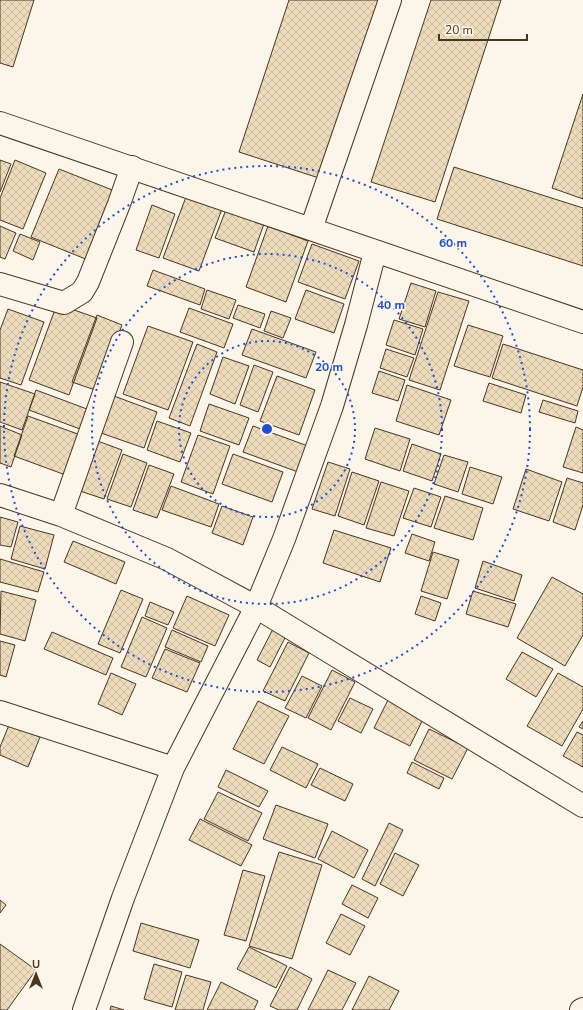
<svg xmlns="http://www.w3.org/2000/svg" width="583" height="1010" font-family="'Nunito Sans',sans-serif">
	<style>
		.building { fill: url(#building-cross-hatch); stroke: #4a3520 }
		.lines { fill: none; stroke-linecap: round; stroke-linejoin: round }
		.minor-casing { stroke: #4a3520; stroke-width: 24 }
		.minor { stroke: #fbf6e9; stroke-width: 22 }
		.ring { fill: none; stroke: #1d4ed8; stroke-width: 2; stroke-dasharray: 2 4 }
		.centre { fill: #1d4ed8; stroke: #fbf6e9; stroke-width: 2 }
		.ring-label { font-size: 12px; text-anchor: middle; font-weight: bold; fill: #1d4ed8; stroke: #fbf6e9; stroke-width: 3; stroke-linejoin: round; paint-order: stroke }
	</style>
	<defs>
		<pattern id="building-cross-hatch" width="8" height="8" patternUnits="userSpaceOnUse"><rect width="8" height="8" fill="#ecdcbc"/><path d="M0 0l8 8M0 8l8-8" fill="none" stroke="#ccbda1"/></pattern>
	</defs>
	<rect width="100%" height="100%" fill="#fbf6e9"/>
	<!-- building -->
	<path class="building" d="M0,0h34l-21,67 -13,-4z
		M289,0h98l-59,181 -89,-29z
		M431,0h70l-66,202 -64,-20z
		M583,94v105l-31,-11z
		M0,160l11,4 -11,28z
		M15,160l31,13 -23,56 -23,-9v-22z
		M454,167l129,41v58l-146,-47z
		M59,169l61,24 -27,69 -62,-25z
		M186,197l36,12 -23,62 -36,-13z
		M152,205l23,9 -16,44 -23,-8z
		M227,207l38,14 -11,31 -39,-14z
		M0,226l16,7 -11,26 -5,-2z
		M268,226l40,15 -22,61 -40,-15z
		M20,234l20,8 -7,18 -20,-9z
		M312,244l47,17 -14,38 -47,-17z
		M153,270l52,19 -5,16 -53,-19z
		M411,283l25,8 -11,36 -26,-8z
		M207,290l29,10 -7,19 -28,-10z
		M306,290l38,14 -10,29 -39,-14z
		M438,292l31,9 -29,89 -31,-10z
		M57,304l40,14 -28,77 -40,-15z
		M238,305l27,9 -5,14 -27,-10z
		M189,308l44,16 -9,24 -44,-16z
		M8,309l36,13 -23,63 -21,-7v-48z
		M271,311l20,7 -8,20 -19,-7z
		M97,315l25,10 -24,66 -26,-9z
		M394,320l29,9 -8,26 -29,-10z
		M468,325l35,11 -13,41 -36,-11z
		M148,326l45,16 -25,68 -45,-16z
		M252,329l64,23 -10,26 -64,-23z
		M197,344l20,8 -27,74 -21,-8z
		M503,344l80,26v17l-6,19 -85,-28z
		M386,349l28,9 -7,19 -27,-9z
		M223,357l26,9 -14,38 -25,-10z
		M254,365l19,7 -15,40 -18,-7z
		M379,371l26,9 -7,21 -26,-8z
		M277,376l38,14 -16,45 -39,-14z
		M0,382l35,12 -13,36 -22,-8z
		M489,383l37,12 -5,18 -38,-12z
		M407,385l44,15 -12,35 -43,-14z
		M36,390l59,22 -7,20 -59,-22z
		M114,396l43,16 -13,36 -43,-15z
		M543,400l35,11 -3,12 -36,-11z
		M209,404l40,14 -10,27 -39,-14z
		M28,416l58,21 -15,40 -57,-21z
		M157,421l34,12 -11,29 -33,-12z
		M0,426l22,9 -11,32 -11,-4z
		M253,426l55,20 -10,26 -55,-20z
		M576,427l7,3v43l-20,-6z
		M375,428l35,11 -10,32 -35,-12z
		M198,435l32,11 -17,48 -32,-12z
		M95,440l27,10 -18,49 -27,-9z
		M412,444l29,10 -9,27 -29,-10z
		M123,454l24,9 -16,44 -24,-8z
		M233,454l50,18 -11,30 -50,-18z
		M444,455l24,7 -10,30 -24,-8z
		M328,462l22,7 -15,47 -23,-7z
		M149,465l25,9 -17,44 -24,-8z
		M470,467l32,10 -9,27 -31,-10z
		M526,469l36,13 -13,39 -36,-12z
		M352,472l27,9 -15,44 -26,-9z
		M567,478l16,5v22l-8,25 -22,-8z
		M381,482l28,9 -15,45 -28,-8z
		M171,486l48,18 -8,23 -49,-17z
		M414,488l27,9 -10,30 -28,-9z
		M445,496l38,12 -10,32 -39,-12z
		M222,506l31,11 -10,28 -31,-12z
		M0,517l18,5 -7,25 -11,-2z
		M20,526l34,9 -9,34 -34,-10z
		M334,530l57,18 -11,34 -57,-19z
		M412,534l23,8 -6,19 -24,-8z
		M73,541l52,21 -9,22 -52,-22z
		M433,552l26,8 -12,39 -26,-8z
		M0,559l44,13 -6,20 -38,-10z
		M483,561l39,14 -8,26 -39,-13z
		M552,577l31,17v41l-18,31 -48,-28z
		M121,590l22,9 -23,54 -22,-9z
		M1,591l35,9 -11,41 -25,-7z
		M473,591l43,13 -8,23 -42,-13z
		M187,596l42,19 -14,31 -42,-18z
		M421,596l20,7 -6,18 -20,-7z
		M150,602l24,10 -6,13 -23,-9z
		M142,617l25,11 -21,49 -25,-10z
		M275,625l13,7 -18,35 -13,-7z
		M172,630l36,16 -7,16 -36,-15z
		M52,632l61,26 -7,17 -62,-26z
		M0,641l15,4 -9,32 -6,-2z
		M288,642l21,11 -24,48 -22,-10z
		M165,649l35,14 -13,29 -35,-14z
		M522,652l31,17 -17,28 -30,-18z
		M332,670l23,12 -24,48 -23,-12z
		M111,673l25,11 -14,31 -24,-11z
		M558,673l25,14v22l-21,37 -35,-20z
		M302,676l20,10 -16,32 -21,-10z
		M350,698l23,11 -12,24 -23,-12z
		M388,700l36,17 -14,29 -36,-18z
		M258,701l31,15 -25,48 -31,-15z
		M583,721v8l-4,-2z
		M9,725l31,12 -12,30 -28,-12v-8z
		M429,729l39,19 -16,31 -38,-19z
		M577,732l6,3v32l-20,-11z
		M282,747l36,17 -12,24 -36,-18z
		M412,762l32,16 -5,11 -32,-16z
		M320,768l33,16 -8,17 -34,-16z
		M226,770l42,21 -9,16 -41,-20z
		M218,792l44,21 -14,28 -44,-22z
		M276,805l52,19 -13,34 -52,-19z
		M200,819l52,26 -11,21 -52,-26z
		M389,823l14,7 -28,56 -13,-7z
		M332,831l36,19 -14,28 -36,-19z
		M279,852l43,13 -30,94 -43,-13z
		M395,853l24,12 -16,31 -23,-12z
		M243,870l22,6 -19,65 -22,-6z
		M352,885l26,13 -10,20 -26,-14z
		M0,900l6,5 -6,8z
		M341,914l24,12 -15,29 -24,-12z
		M141,923l58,17 -9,28 -57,-17z
		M0,944l36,26 -29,40h-7z
		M249,947l38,19 -11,22 -39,-19z
		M154,964l28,8 -10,35 -28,-8z
		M290,967l22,12 -15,31h-18l-9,-4z
		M328,970l28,13 -14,27h-34z
		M186,975l25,7 -8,28h-28z
		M369,976l30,15 -10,19h-37z
		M221,982l37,19 -4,9h-47z
		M111,1006l13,4h-14z"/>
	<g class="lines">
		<!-- minor casing -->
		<g class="minor-casing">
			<path id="minor" d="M0,123l583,199
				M311,229l79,-229
				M0,284l64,19 18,-11 6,-10 31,-78 13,-37
				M0,495l61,20 106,44 89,48 327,199
				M61,515l61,-173
				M0,712l173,56
				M84,1010l39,-112 50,-130 83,-161 28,-68 48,-133 24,-81 19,-73
				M581,1010l2,-1"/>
		</g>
		<!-- minor -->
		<use href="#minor" class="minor"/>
	</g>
	<!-- distance rings -->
	<g class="ring">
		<circle cx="267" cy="429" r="88"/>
		<circle cx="267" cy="429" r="175"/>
		<circle cx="267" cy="429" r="263"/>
	</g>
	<circle cx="267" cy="429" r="6" class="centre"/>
	<g class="ring-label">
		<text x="453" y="247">60 m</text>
		<text x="391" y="309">40 m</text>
		<text x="329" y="371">20 m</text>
	</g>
	<!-- north arrow -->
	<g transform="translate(36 974)" stroke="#fbf6e9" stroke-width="3" paint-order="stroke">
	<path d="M0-3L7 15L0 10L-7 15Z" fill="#4a3520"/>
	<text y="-6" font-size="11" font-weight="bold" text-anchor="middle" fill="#4a3520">U</text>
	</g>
	<!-- scale -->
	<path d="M439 34v6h88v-6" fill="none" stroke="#4a3520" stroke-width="2"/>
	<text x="445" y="34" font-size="12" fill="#4a3520" stroke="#fbf6e9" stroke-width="3" paint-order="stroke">20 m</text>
</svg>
